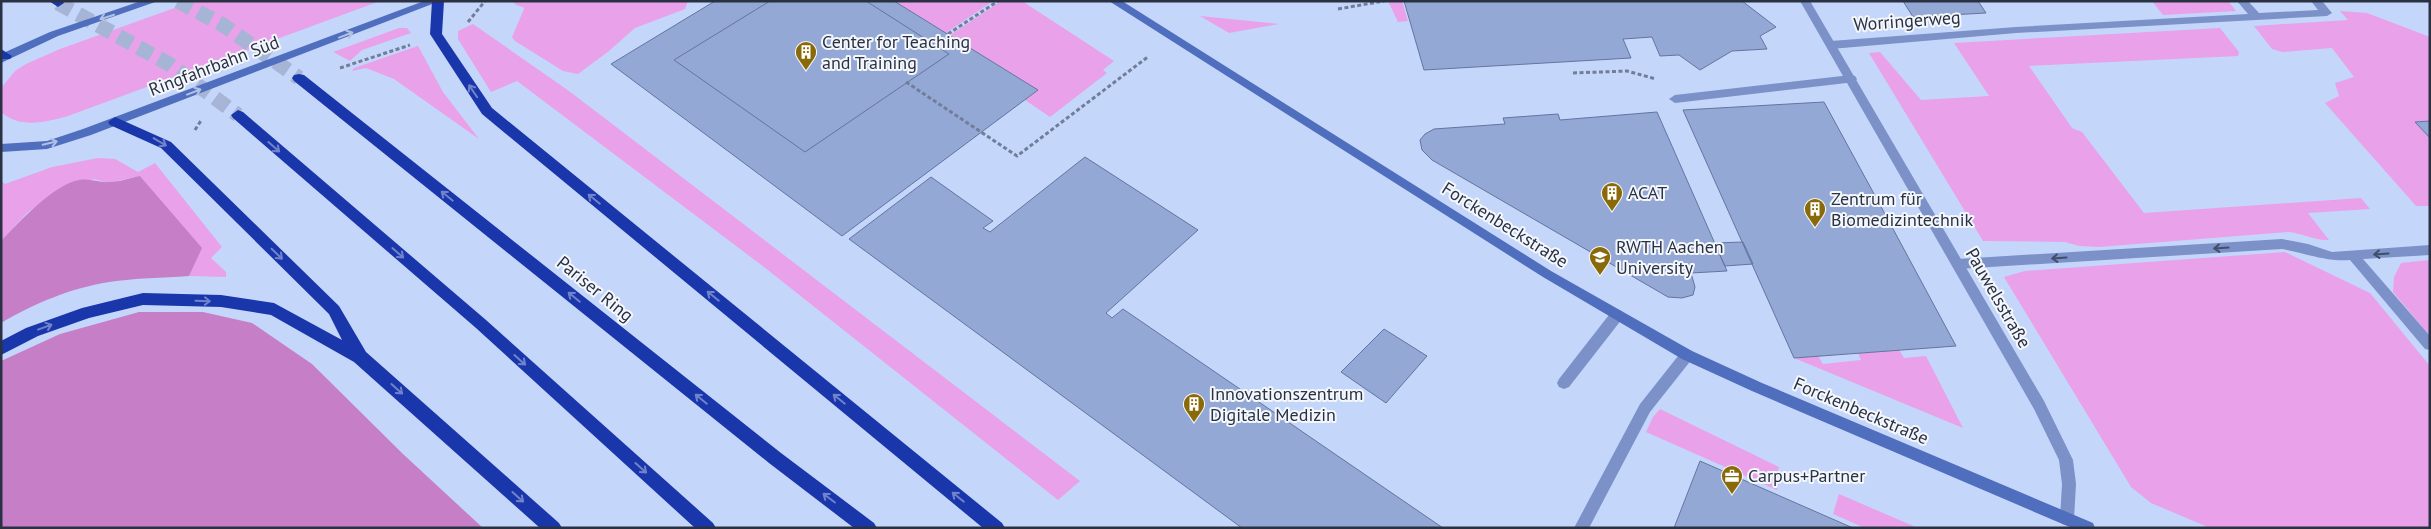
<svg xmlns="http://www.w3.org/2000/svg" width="2431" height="529" font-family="'PT Sans',sans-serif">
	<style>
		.green { fill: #e9a1e9 }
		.forest { fill: #c67fc7 }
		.building { fill: #94a8d5; stroke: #63759f }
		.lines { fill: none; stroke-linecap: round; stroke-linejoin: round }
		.highway-tunnel { stroke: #a6b5d6; stroke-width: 15; stroke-dasharray: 15 8; stroke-linecap: butt }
		.path { stroke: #727e99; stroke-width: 3; stroke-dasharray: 4 2.5; stroke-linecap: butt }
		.lane { fill: #7b91c7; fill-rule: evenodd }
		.street { fill: #7b91c7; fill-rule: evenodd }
		.secondary { fill: #4f6ebd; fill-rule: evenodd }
		.highway { fill: #1a36ab; fill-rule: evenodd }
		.oneway { stroke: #b2c0e3 }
		.oneway2 { stroke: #7183cb }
		.oneway3 { stroke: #424e6b }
		.labels { text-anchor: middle; stroke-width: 4; stroke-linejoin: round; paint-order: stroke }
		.street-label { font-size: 18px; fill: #293143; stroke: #f4f7fc }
		.poi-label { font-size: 18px; fill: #293143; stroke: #f4f7fc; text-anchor: start }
	</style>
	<rect width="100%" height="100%" fill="#c5d6fb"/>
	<!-- green -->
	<path class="green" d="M194,1h186l-312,115c-22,6 -48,13 -67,-4v-24l14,-17 11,-7 34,-15z
		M513,1h175l-3,8 -50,19 -26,23 -31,23 -15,-3 -48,-30 -3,-4 12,-28 -1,-2 -7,-2z
		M894,1h99l-47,32z
		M1001,1h21l92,60 -11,9 4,3 -57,44 -25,-17 13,-10 -89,-54z
		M1388,1h14l6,20 -10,1z
		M2152,1h76l8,10 -73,4z
		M2340,11l27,2 63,24v169h-14l-91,-103 14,-7 -4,-13 19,-6 -22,-29 -50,4 -10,-3 -18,-23 94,-6z
		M1200,16l79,8 -50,9z
		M473,24l96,67 511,390 -22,19 -294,-233 -247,-186 -26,11 -33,-53v-8z
		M399,28h8l4,5 -49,17 -12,11 -17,-9z
		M2220,28l19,24 -1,4 -209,10 43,62 10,4 62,81 217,-15 9,11 -62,4 21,27c-14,1 -26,-7 -41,-8l-189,15 -20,-1 -14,-4 -82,-1 -114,-188 11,-1 41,48 68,-4 -35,-53z
		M418,46l25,46 36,47 -85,-60 -28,-11 -14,3 2,-3z
		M98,158l17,1 23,13 17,-9 67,84 -11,11 15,14v5l-37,-1 12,-28 -61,-72 -32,7 -14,-4 -45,17 -22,17 -26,28v-60l4,3 47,-17z
		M2285,252l85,41 60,73v162h-220l-59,-25 -20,-16 -127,-210 21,-6z
		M2430,260v76l-37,-44 1,-15 7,-14z
		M1899,350l5,8 22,-2 37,72 -169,-70 24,-2 5,8 38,-4 -3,-7z
		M1660,409l119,58 -1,4 4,2 -5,17 -131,-58 7,-15z
		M1839,494l79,34h-53l-32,-14z"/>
	<!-- forest -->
	<path class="forest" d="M140,176l62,72 -13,28c-26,2 -54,2 -80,6 -38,6 -76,22 -108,41v-82c18,-19 52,-56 78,-61 11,-2 20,3 31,2 9,0 20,-4 30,-6z
		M139,312h64l49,11 60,41 91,90 80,74h-482v-167l59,-27z"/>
	<!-- building -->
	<path class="building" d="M715,1h179l144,89 -196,146 -231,-172z
		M770,1h96l83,53 -144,98 -131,-92z
		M1404,1h338l34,26 -16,9 7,13 -35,2 -32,19 -21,-15 -19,1 -8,-19 -29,2 8,19 -207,12z
		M1903,1h75l8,12 -73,4z
		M1824,102l61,112 71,132 -162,12 -111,-248z
		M1657,112l70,159 -36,2 4,14 -2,8 -11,3 -14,-1 -236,-137 -10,-10 -2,-10 5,-6 9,-5 71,-5 -2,-6 55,-4 2,6z
		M2430,121v17l-15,-16z
		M1085,157l113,73 -92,83 6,5 11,-9 320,219h-201l-393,-289 82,-62 62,44 -10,7 7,4z
		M1743,242l10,22 -28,2 -11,-23z
		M1384,329l43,27 -41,47 -45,-31z
		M1700,461l153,67h-179z"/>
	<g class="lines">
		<!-- highway-tunnel -->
		<path class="highway-tunnel" d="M178,1l45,24 76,53
			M58,3l111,61 69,51"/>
		<!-- path -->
		<path class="path" d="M1338,9l46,-8
			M468,22l17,-21
			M948,34l50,-33
			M340,68l70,-23
			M1573,73l54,-2 29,8
			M906,82l111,74 132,-100
			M195,130l7,-11"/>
		<!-- lane -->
		<path class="lane" d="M2237,1h11l11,12 59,-3 -7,-9h11l10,12 -5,3 -311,17 -185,16 -5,-4 5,-4 185,-14 232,-13z
			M1851,75l4,1 2,3 -2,3 -180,21 -6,-4 6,-4z
			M2282,239l26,5 24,8 98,-7v10l-67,4 67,77v14l-5,-1 -75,-89c-24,2 -45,-7 -68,-11l-324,20 -4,-2 -2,-3 2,-3 4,-2z
			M1617,310l5,1 1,4 -1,4 -53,68 -5,2 -5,-2 -2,-4 2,-4 53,-68z
			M1687,350l5,1 2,4 -2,4 -42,53 -61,116h-15l66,-124 42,-53z"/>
		<!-- street -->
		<path class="street" d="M1800,1h10l234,400 29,59 3,24 -2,35 -2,5 -5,1 -5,-1 -2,-5 2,-35 -3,-24 -25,-51z"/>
		<!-- secondary -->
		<path class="secondary" d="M141,1h17l-100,35 -57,27v-9l49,-22z
			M424,1h16l-349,134 -44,14 -46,3v-8l46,-3 36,-12z
			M1109,1h13l429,270 141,80 70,32 331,140 2,5h-23l-320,-137 -70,-32 -139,-82z"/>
		<!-- highway -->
		<path class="highway" d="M49,1h14l1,2 -6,4z
			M432,1h12l-2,33 50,74 510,415 3,5h-22l-501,-414 -52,-80z
			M1,49l11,7 -2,3h-9z
			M299,74l5,1 477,378 93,70 3,5h-23l-85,-65 -475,-382 -2,-3 2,-3z
			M238,110l5,2 243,208 227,203 3,5h-21l-219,-200 -243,-210 -2,-3z
			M115,117l56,25 168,164 27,46 193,171 3,5h-22l-186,-166 -83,-47 -50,-8 -78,-2 -54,13 -51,18 -37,19v-14l25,-13 56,-20 61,-15 78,2 53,8 68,37 -13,-26 -168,-166 -51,-23 -2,-3z"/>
	</g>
	<!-- one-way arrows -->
	<defs><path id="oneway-shaft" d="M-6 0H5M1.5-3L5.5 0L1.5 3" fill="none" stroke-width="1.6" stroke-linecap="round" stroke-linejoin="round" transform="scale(1.25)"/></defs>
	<g class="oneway">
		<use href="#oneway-shaft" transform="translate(107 17) rotate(162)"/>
		<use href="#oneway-shaft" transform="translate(346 35) rotate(-21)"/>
		<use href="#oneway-shaft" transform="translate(194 92) rotate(-21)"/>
		<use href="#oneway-shaft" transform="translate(50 143) rotate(-13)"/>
	</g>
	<g class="oneway2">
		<use href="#oneway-shaft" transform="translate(473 91) rotate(-124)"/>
		<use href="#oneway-shaft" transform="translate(160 142) rotate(31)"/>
		<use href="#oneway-shaft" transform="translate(274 147) rotate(41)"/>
		<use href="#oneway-shaft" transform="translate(447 196) rotate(-141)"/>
		<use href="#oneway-shaft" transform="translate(594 199) rotate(-141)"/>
		<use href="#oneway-shaft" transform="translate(398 253) rotate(41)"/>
		<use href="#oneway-shaft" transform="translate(277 254) rotate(44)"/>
		<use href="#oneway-shaft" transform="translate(713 296) rotate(-141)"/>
		<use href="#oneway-shaft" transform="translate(574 297) rotate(-141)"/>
		<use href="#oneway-shaft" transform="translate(203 301) rotate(2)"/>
		<use href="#oneway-shaft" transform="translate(45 327) rotate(-20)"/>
		<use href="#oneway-shaft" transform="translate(520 360) rotate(42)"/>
		<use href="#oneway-shaft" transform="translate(397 389) rotate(42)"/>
		<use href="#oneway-shaft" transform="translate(701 399) rotate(-141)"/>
		<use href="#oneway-shaft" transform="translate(839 399) rotate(-141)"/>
		<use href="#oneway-shaft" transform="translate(641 468) rotate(42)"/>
		<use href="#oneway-shaft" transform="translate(518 497) rotate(42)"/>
		<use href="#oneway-shaft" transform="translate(958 497) rotate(-141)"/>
		<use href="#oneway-shaft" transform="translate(829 498) rotate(-143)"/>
	</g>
	<g class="oneway3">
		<use href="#oneway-shaft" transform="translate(2221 248) rotate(176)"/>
		<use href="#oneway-shaft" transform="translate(2381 254) rotate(176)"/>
		<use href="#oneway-shaft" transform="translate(2059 258) rotate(176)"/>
	</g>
	<!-- icons -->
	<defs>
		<g id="building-pin" transform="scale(1.125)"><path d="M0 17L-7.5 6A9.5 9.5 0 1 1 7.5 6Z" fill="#8a6909" stroke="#f4f7fc"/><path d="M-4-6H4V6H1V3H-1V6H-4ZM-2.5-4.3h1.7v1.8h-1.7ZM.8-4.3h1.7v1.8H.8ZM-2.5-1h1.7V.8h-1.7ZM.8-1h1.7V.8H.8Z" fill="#fff"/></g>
		<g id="university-pin" transform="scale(1.125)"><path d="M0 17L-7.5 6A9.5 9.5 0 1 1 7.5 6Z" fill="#8a6909" stroke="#f4f7fc"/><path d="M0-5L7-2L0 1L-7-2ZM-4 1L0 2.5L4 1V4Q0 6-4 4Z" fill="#fff"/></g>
		<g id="office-pin" transform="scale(1.125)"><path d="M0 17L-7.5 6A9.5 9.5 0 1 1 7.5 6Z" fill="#8a6909" stroke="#f4f7fc"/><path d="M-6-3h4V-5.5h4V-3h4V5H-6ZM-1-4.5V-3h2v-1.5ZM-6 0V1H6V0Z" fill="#fff"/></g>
	</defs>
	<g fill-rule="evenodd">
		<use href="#building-pin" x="806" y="52"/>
		<use href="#building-pin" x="1612" y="193"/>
		<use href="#building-pin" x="1815" y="209"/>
		<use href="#university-pin" x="1600" y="257"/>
		<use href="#building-pin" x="1194" y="404"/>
		<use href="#office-pin" x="1732" y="476"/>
	</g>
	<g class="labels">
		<!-- street labels -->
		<g class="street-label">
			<text transform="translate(1907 21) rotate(-4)" y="6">Worringerweg</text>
			<text transform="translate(214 66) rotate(-21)" y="6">Ringfahrbahn Süd</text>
			<text transform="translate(1505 225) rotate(32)" y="6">Forckenbeckstraße</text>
			<text transform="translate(595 289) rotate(39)" y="6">Pariser Ring</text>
			<text transform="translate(1998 298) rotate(60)" y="6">Pauwelsstraße</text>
			<text transform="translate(1861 411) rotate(23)" y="6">Forckenbeckstraße</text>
		</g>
		<!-- poi labels -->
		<g class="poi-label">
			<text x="822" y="48">Center for Teaching<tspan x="822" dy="21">and Training</tspan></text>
			<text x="1628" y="199">ACAT</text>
			<text x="1831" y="205">Zentrum für<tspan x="1831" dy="21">Biomedizintechnik</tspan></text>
			<text x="1616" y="253">RWTH Aachen<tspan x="1616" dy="21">University</tspan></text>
			<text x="1210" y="400">Innovationszentrum<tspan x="1210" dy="21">Digitale Medizin</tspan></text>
			<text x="1748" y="482">Carpus+Partner</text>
		</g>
	</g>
	<!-- border -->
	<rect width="2431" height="529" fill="none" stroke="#293143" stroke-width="5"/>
</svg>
